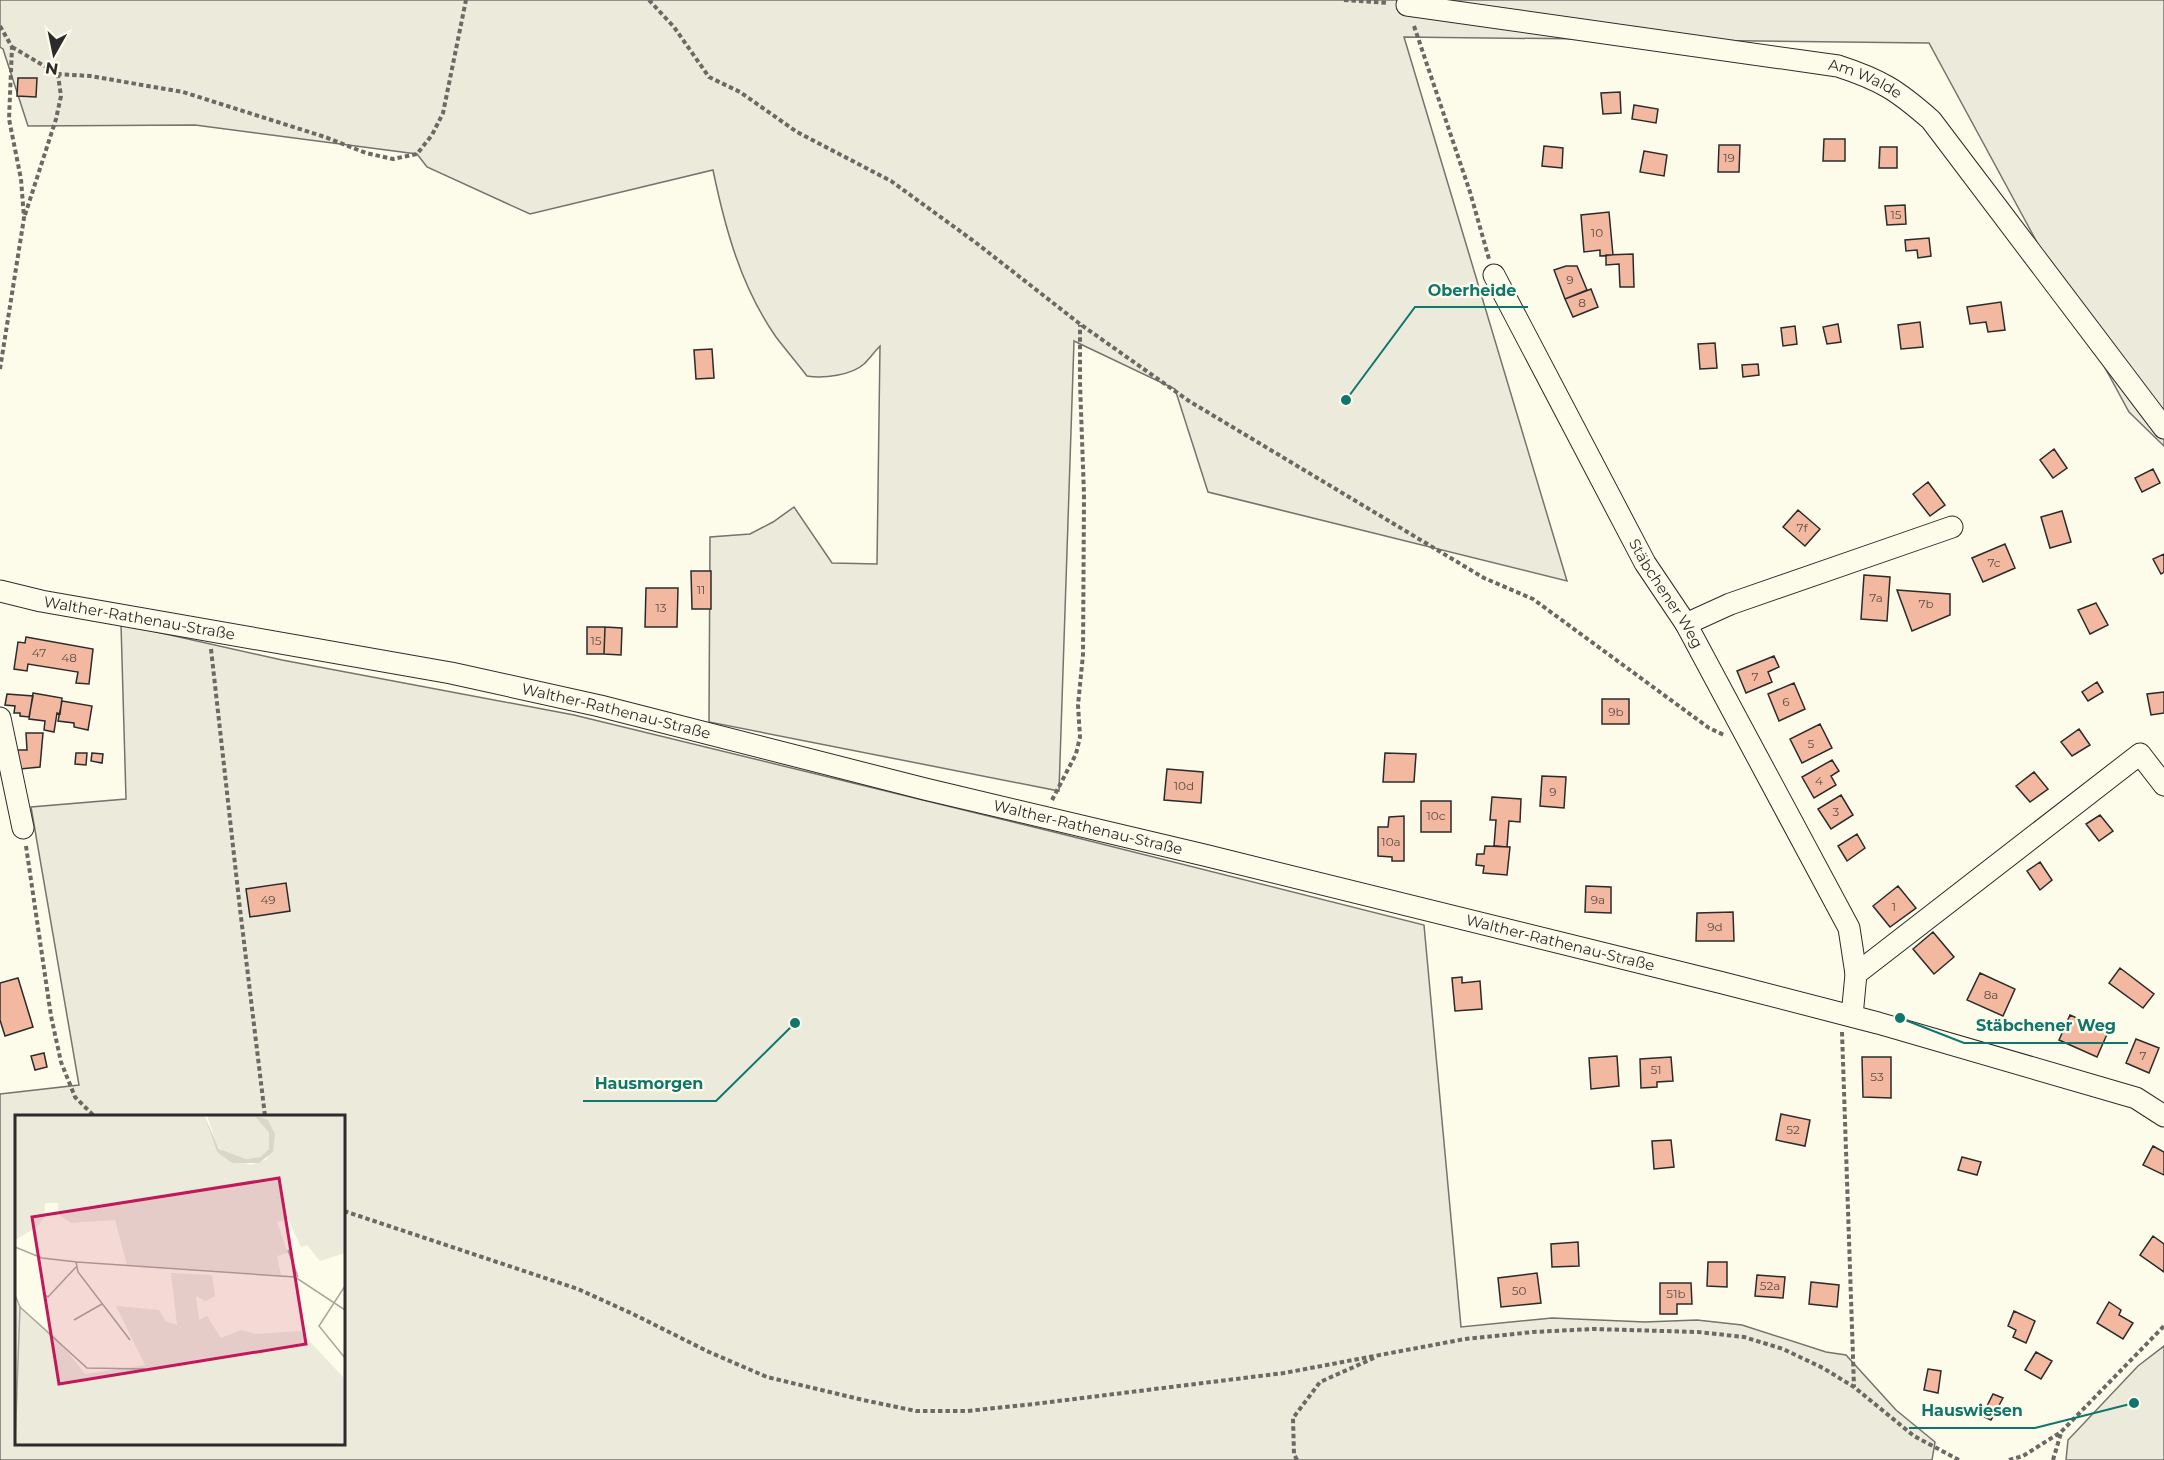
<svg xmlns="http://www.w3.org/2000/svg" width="2164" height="1460" font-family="Montserrat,sans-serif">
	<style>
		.green { fill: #ecebdb; stroke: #74746e; stroke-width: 1.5; fill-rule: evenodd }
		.building { fill: #f2b8a0; stroke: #2b2b2b; stroke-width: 1.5 }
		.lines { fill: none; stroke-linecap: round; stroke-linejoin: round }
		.minor-casing { stroke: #2b2b2b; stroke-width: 23 }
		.path { stroke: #6a6964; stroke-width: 4; stroke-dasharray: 4.5 3; stroke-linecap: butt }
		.minor { stroke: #fdfbea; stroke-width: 21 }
		.labels { text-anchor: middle; stroke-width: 4.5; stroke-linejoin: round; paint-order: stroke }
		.number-label { font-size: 12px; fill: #5d4e48 }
		.street-label { font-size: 15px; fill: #2b2b2b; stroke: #fdfbea }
		.inset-road { fill: none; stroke: #a9a89e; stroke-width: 1.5 }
		.view { fill: #c2185b; fill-opacity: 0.15; stroke: #c2185b; stroke-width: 3 }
		.inset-edge { fill: none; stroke: #2b2b2b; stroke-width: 3 }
		.leader { fill: none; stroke: #0f766e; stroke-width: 2 }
		.callout-dot { fill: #0f766e; stroke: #fdfbea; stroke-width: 2 }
		.callout-label { font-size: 16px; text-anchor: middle; font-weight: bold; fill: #0f766e; stroke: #fdfbea; stroke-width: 4.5; stroke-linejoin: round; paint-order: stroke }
	</style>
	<rect width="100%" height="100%" fill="#fdfbea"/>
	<!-- green -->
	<path class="green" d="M0,0h2164v446l-35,-34 -200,-369 -525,-6 163,544 -359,-89 -33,-103 -101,-48 -15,450 -350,-69 1,-185 40,-3 23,-12 21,-15 38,56 45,1 3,-218c-5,5 -10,12 -16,18 -12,11 -41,15 -57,12 -10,-13 -21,-26 -31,-39 -35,-50 -51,-109 -63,-167l-183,44 -103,-47 -10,-13 -222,-29 -167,1 -25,-77 -3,-2z
		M121,624l161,36 292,55 480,117 370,93 37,402 91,-9 93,4 52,-2 45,5 84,27 20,3 50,55 39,32 -3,18h-1932v-366l79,-9 -48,-278 95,-8zM16,1116h328v328h-328z
		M2164,1346v114h-98l2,-20 70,-74z"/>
	<!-- building -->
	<path class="building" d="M18,78h19l-1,19 -19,-1z
		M1620,92l1,21 -18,1 -2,-21z
		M1634,105l24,4 -2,14 -24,-4z
		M1824,139h21v22h-22z
		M1719,145h21l-1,27h-21z
		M1544,146l19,2 -1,20 -20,-2z
		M1880,147h17v21h-18z
		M1644,151l23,4 -3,21 -24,-4z
		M1905,205l1,19 -19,1 -2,-19z
		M1609,212l4,43 -13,1v-6l-16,2 -3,-37z
		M1929,238l2,18 -13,2 -1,-8 -11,1 -1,-11z
		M1633,254l1,33h-14l-1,-23 -13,1v-10z
		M1566,266h11l10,24 -22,9 -11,-29z
		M1591,289l7,18 -25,10 -8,-18z
		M2001,302l4,28 -17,2 -2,-10 -16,2 -3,-17z
		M1920,322l3,25 -22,2 -3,-24z
		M1838,324l3,18 -14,2 -4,-17z
		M1795,326l2,18 -14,2 -2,-18z
		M1715,343l2,25 -17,1 -2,-25z
		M712,349l2,29 -18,1 -2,-29z
		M1758,364l1,11 -16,2 -1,-12z
		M2054,449l13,19 -14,10 -13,-18z
		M2153,469l7,14 -18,9 -7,-14z
		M1928,482l17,23 -15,11 -17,-22z
		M1798,510l22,19 -15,17 -22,-19z
		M2062,511l9,31 -21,6 -9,-31z
		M2005,544l10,24 -32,14 -11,-24z
		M2164,554v18l-3,2 -8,-15z
		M691,571h20v38h-19z
		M1864,575l26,2 -3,44 -26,-2z
		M646,588h32l-1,39h-32z
		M1897,590l53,4v21l-38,16z
		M2096,603l12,22 -18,9 -12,-24z
		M587,627h18l-1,27h-17z
		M605,627l17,1 -1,27 -17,-1z
		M26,637l67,12 -4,35 -13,-1 2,-11 -50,-8 -1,7 -13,-2 4,-27 7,1z
		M1774,656l5,11 -11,5 4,10 -26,11 -9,-22z
		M2097,682l6,10 -15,9 -6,-9z
		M1794,683l11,26 -26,12 -11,-27z
		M2164,692v21l-13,2 -4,-21z
		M33,693l29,5 -2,16 -3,-1 -3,19 -10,-2 1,-9 -16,-2z
		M7,694l26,2 -4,21 -9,-1v-3h-6l1,-7 -10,-1z
		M1602,699h27v25h-27z
		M62,701l30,5 -4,24 -14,-3v-4l-16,-2z
		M1820,724l12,24 -30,15 -12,-24z
		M2079,729l11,16 -18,11 -11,-14z
		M26,733h17l-3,34 -20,2 -3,-19h10z
		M76,753h11l-1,12 -11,-1z
		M92,753l11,1 -1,9 -11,-2z
		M1385,753l31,1 -2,28h-31z
		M1832,760l7,11 -8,5 5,9 -22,13 -12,-21z
		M1167,769l36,3 -2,31 -37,-3z
		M2034,772l14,17 -18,13 -14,-16z
		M1542,776l24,1 -2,31 -24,-2z
		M1841,795l12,20 -22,14 -13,-20z
		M1492,797l29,2 -1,23 -11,-1 -2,26 -13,-1 2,-26h-6z
		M1421,801h30v31h-30z
		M2100,815l13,16 -14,10 -13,-17z
		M1404,816v45h-12v-4l-14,-1v-29h10l1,-10z
		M1857,834l8,14 -18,13 -9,-15z
		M1485,846l25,1 -3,28 -24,-2 1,-7 -8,-1 1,-11h7z
		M2040,862l12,18 -12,10 -13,-19z
		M286,883l4,28 -40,6 -4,-28z
		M1586,886l25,1v26l-26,-1z
		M1898,886l18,22 -26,19 -17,-21z
		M1733,912l1,29h-38l1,-28z
		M1933,932l21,25 -20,17 -21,-25z
		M2120,968l34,26 -11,14 -34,-25z
		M1980,973l35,16 -12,27 -36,-16z
		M1462,977v6l18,-2 2,28 -27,2 -3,-33z
		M18,978l15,49 -28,9 -5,-16v-37z
		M2070,1015l38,17 -11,25 -38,-17z
		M2136,1039l23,9 -10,25 -23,-10z
		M44,1053l3,14 -12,3 -4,-14z
		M1617,1056l2,30 -28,3 -2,-31z
		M1671,1057l2,24 -16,1v5l-16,1 -1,-29z
		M1862,1057h29v41l-28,-1z
		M1781,1114l29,6 -5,26 -29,-6z
		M1671,1140l3,27 -20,2 -2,-28z
		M2153,1146l11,6v23l-21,-10z
		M1962,1157l19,5 -4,13 -19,-5z
		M2153,1236l11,8v28l-24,-17z
		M1578,1242l1,24 -27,1 -1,-23z
		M1708,1262h19v25l-20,-1z
		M1537,1273l4,30 -40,4 -3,-29z
		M1757,1275l28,2 -2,21 -28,-2z
		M1811,1282l28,3 -2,22 -28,-3z
		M1660,1283h31l1,21h-15v10h-17z
		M2109,1302l12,8 -2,5 14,8 -10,16 -26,-16z
		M2014,1311l21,10 -9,22 -13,-6 3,-7 -8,-4z
		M2036,1352l16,9 -11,18 -16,-9z
		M1928,1369l13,2 -3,22 -14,-3z
		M1993,1394l10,4 -12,22 -9,-4z"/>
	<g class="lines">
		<!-- minor casing -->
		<g class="minor-casing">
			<g id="minor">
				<path id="s1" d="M1407,5l431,61c43,14 59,24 93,54l233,308"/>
				<path id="s2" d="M1494,275l151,288 41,61 163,304 7,46 -4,42"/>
				<path id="s3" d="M0,591l41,10 410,72 149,33 325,83 279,66 519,128 155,40 258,75 28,18"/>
				<path d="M1686,624l44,-20 222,-77"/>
				<path d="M0,718l23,110"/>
				<path d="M1856,974l284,-220 24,31"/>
			</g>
		</g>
		<!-- path -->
		<path class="path" d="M649,0l25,27 35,50 31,15 57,40 94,49 84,61 105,82 109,77 295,177 49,21 176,129 15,7
			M1344,0l44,3
			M0,26l12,21 -3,72 12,60 3,39 -24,151
			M1414,26l56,166 19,67
			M12,47l46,27 32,2 93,16 142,45 41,16 27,6 24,-5 15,-19 11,-22 23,-113
			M25,215l31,-96 5,-23 -3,-21
			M211,649l29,260 25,207
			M1052,800l24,-46 4,-17 -2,-32 5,-50 1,-160 -4,-112v-58
			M26,846l25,170 10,46 14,35 19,19
			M1842,1032l12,355
			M344,1211l234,78 55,25 76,38 58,25 96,23 53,11h51l67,-7 250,-31 181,-34 68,-7 61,-3 104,3 46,5 39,12 40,19 31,19 60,49 45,24
			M1297,1460l-3,-6 -1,-36 27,-36 54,-24
			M2009,1460l14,-4 38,-24 103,-106
			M2053,1460l8,-27"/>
		<!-- minor -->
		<use href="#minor" class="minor"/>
	</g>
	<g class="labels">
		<!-- number labels -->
		<g class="number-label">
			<text x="1729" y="162">19</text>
			<text x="1896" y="219">15</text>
			<text x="1597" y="237">10</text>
			<text x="1570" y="284">9</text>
			<text x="1582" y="307">8</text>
			<text x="1802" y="532">7f</text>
			<text x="1994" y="567">7c</text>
			<text x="701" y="594">11</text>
			<text x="1876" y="602">7a</text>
			<text x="1926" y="608">7b</text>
			<text x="661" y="612">13</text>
			<text x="596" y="645">15</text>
			<text x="39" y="657">47</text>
			<text x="69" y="662">48</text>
			<text x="1755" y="681">7</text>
			<text x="1786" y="706">6</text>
			<text x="1616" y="716">9b</text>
			<text x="1811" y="748">5</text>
			<text x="1819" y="785">4</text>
			<text x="1184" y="790">10d</text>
			<text x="1553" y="796">9</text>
			<text x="1836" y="816">3</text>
			<text x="1436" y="820">10c</text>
			<text x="1391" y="846">10a</text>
			<text x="268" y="904">49</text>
			<text x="1598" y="904">9a</text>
			<text x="1894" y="911">1</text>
			<text x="1715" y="931">9d</text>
			<text x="1991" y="999">8a</text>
			<text x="2143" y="1060">7</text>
			<text x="1656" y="1074">51</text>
			<text x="1877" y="1081">53</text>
			<text x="1793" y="1134">52</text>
			<text x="1770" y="1290">52a</text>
			<text x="1519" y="1295">50</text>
			<text x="1676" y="1298">51b</text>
		</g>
		<!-- street labels -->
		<g class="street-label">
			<text dy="5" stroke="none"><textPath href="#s1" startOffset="465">Am Walde</textPath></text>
			<text dy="5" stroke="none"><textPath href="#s2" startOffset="362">Stäbchener Weg</textPath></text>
			<text dy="5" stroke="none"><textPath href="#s3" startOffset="142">Walther-Rathenau-Straße</textPath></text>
			<text dy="5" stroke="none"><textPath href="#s3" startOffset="628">Walther-Rathenau-Straße</textPath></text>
			<text dy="5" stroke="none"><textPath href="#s3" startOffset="1114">Walther-Rathenau-Straße</textPath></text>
			<text dy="5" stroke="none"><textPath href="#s3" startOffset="1600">Walther-Rathenau-Straße</textPath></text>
		</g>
	</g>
	<!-- overview -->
	<g transform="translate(15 1115)">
		<rect width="330" height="330" fill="#fdfbea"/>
		<path d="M0,0h189l13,37 34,13 16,-6 8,-25 -18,-19h88v138l-25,8 -13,-16 -6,2 -13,-28 -11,3 11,31 -11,3 4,19 -154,-10 -12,-45 -44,3 -12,-8 -1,-12h-13l-1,15 -7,9 -22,13zM192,0h47l15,18v16l-9,8 -14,2 -22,-6 -8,-10zM156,158l41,2 3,21 -9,5 -10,-5 3,24 8,-4 14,22 20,-8 15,4 44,-3 45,48v66h-330v-143l40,34 30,38 60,-9 -29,-59 43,4 6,11 12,4z" fill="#ecebdb"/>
		<path d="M189,0l15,34 27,10 14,-2 9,-8v-16l-15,-18 14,5 7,14 -2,18 -14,11h-27l-15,-11z" fill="#d8d7c9"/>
		<path class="inset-road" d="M0,132l27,11 35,4 218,15 50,33M273,135l10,27M61,147l2,10 52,68M330,171l-26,40 26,32M29,179l4,3 28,-30M0,180l5,12 -5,138M5,192l67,61 58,1M59,205l28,-16"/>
		<path class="view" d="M264,63l27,166 -247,40 -27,-167z"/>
		<rect width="330" height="330" class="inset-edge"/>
	</g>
	<!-- callouts -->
	<path class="leader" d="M1346 400L1415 307H1528M1900 1018L1964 1043H2128M795 1023L716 1101H583M2134 1403L2035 1428H1909"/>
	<g class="callout-dot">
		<circle cx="1346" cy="400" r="6"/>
		<circle cx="1900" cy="1018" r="6"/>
		<circle cx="795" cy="1023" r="6"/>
		<circle cx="2134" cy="1403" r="6"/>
	</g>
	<g class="callout-label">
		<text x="1472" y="296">Oberheide</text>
		<text x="2046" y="1031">Stäbchener Weg</text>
		<text x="649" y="1089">Hausmorgen</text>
		<text x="1972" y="1416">Hauswiesen</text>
	</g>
	<!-- north arrow -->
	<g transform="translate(54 54) rotate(189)" stroke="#fdfbea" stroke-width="4.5" paint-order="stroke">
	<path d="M0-4.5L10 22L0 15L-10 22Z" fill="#2b2b2b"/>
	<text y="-9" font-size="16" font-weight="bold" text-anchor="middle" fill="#2b2b2b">N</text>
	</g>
</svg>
